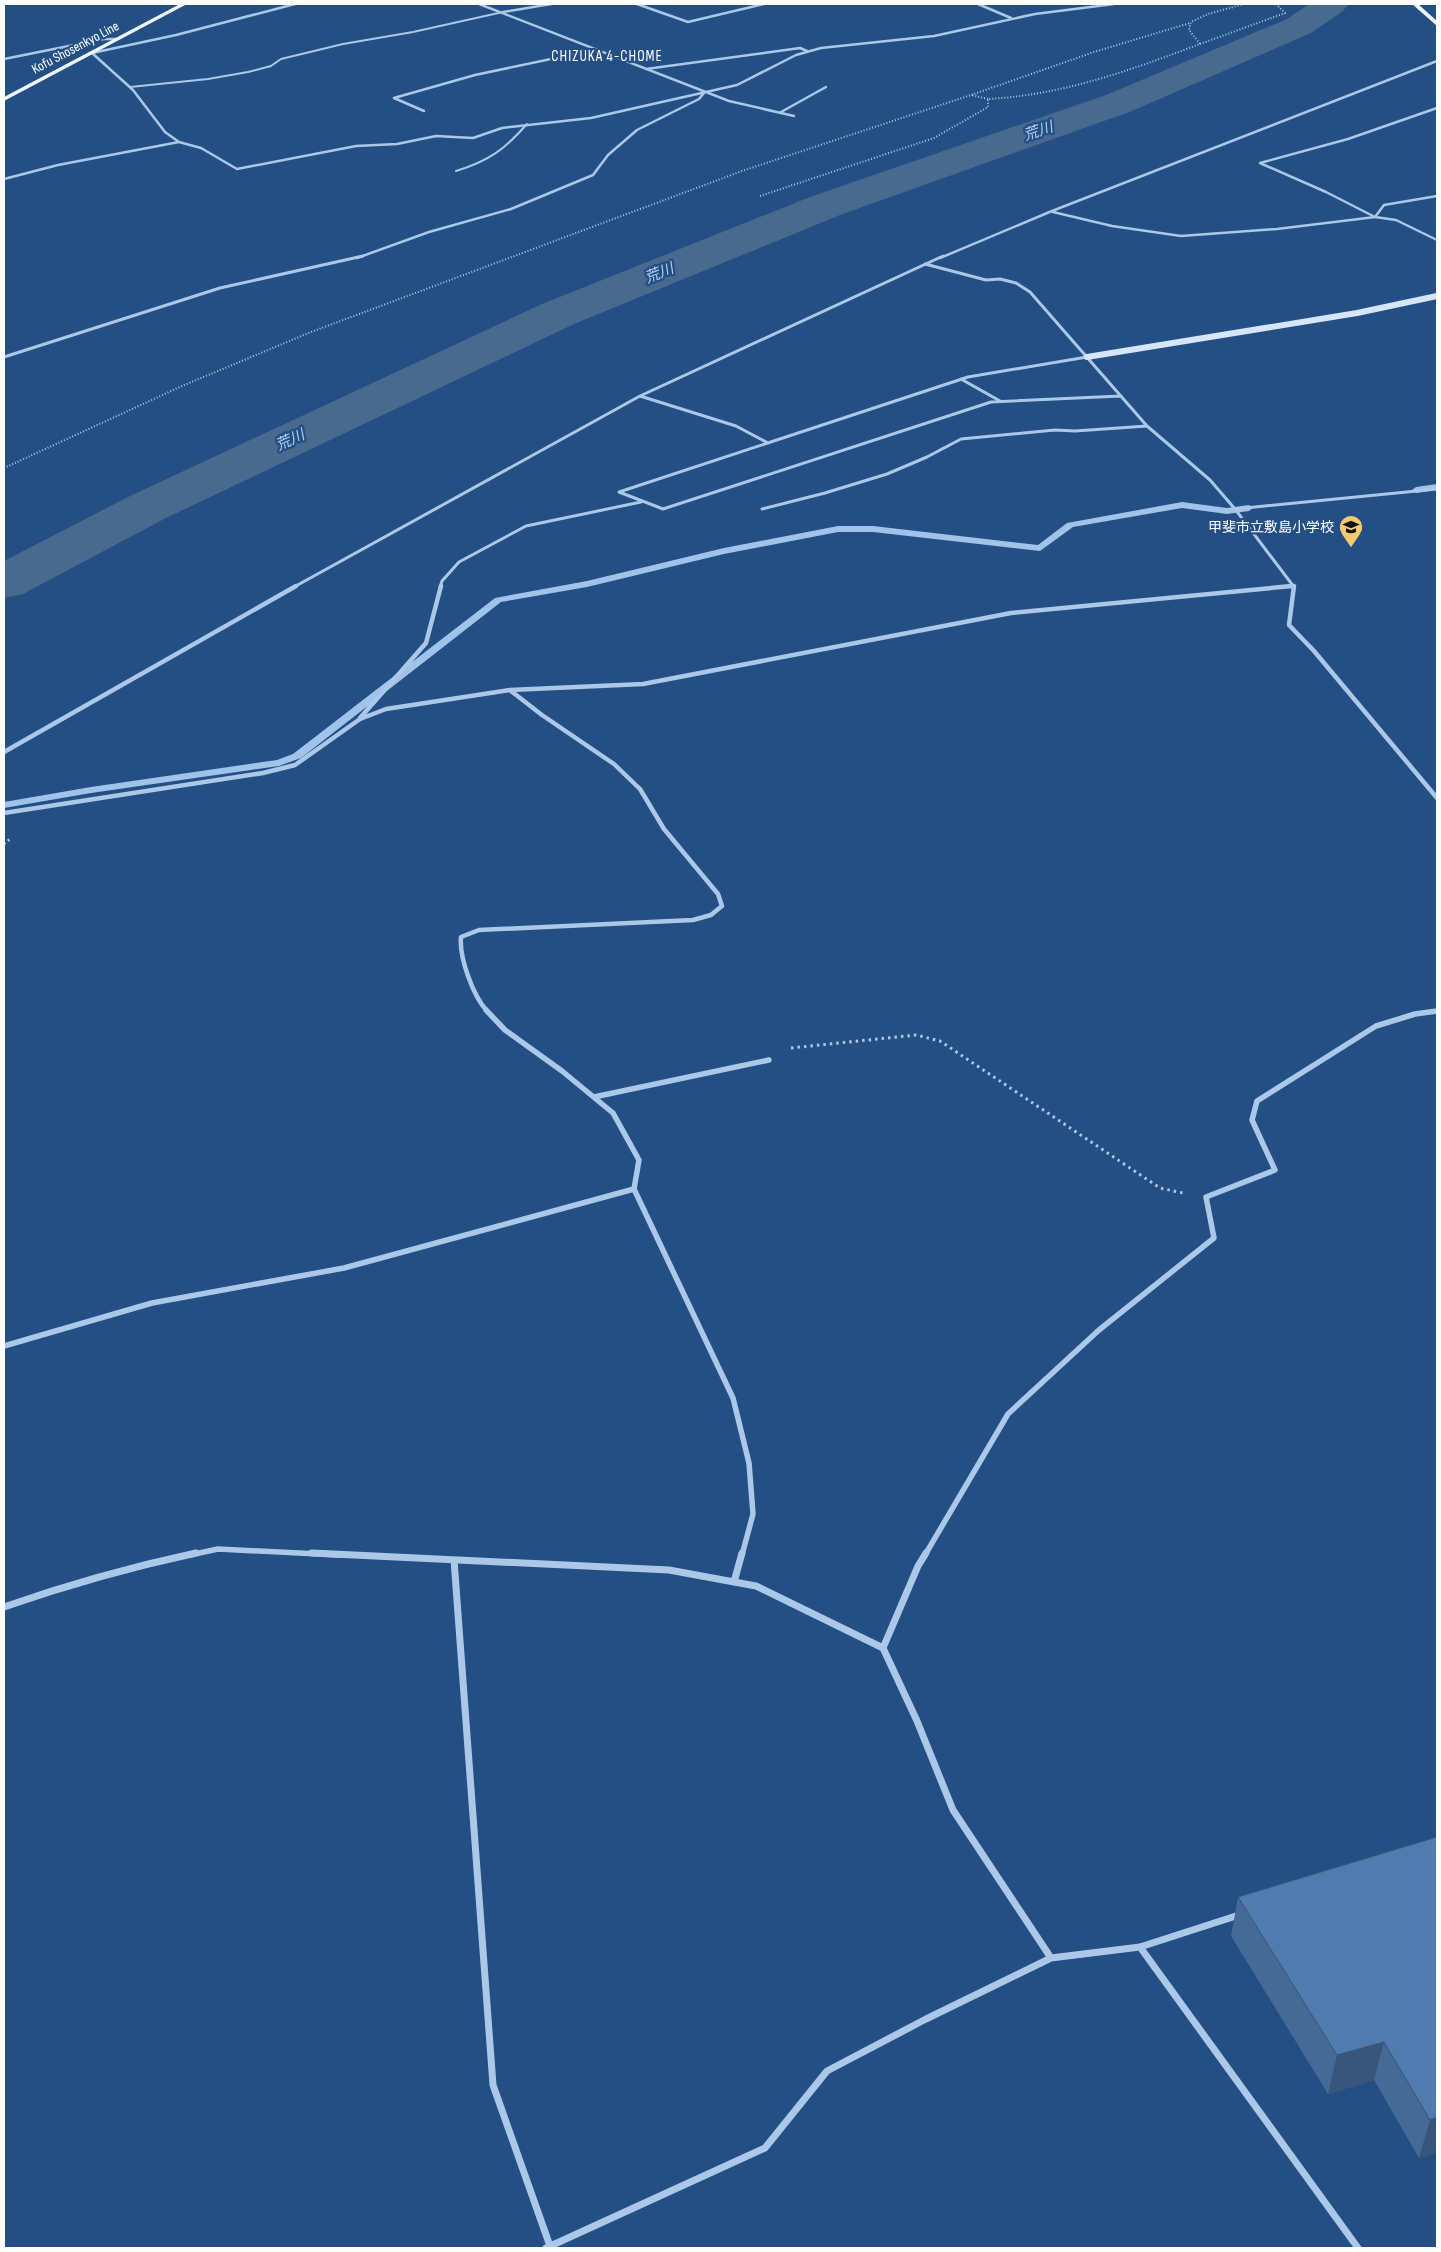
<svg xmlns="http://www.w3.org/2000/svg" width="1441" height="2252" font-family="'Sofia Sans Condensed','Noto Sans JP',sans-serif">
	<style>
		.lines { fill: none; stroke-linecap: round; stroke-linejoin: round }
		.stream { fill: #a0c3e9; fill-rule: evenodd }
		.river { fill: #4a698e; fill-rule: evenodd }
		.path-far2 { stroke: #acc8e8; stroke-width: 2; stroke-dasharray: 1 2; stroke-linecap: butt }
		.path-far1 { stroke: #acc8e8; stroke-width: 2.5; stroke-dasharray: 2 3; stroke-linecap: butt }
		.path { stroke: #acc8e8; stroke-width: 3; stroke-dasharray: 2.5 4; stroke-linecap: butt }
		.lane { stroke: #acc8e8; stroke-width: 2 }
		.street-far4 { stroke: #acc8e8; stroke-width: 2.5 }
		.street-far3 { stroke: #acc8e8; stroke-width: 3 }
		.street-far2 { stroke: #acc8e8; stroke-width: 4.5 }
		.street-far1 { stroke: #acc8e8; stroke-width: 5.5 }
		.street { stroke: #acc8e8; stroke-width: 7 }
		.secondary { stroke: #d6e5f7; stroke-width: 6 }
		.primary { fill: #eef5fe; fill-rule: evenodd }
		.wall { fill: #456a96 }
		.shaded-wall { fill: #38567a }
		.building { fill: #507bae; stroke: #38567a }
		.labels { text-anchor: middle; stroke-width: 4.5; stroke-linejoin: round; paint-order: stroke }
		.far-street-label { font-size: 14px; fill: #fff; stroke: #234f84 }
		.far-poi-label { font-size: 14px; fill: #fff; stroke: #234f84; text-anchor: end }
		.far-neighbourhood-label { font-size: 15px; letter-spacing: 1px; fill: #fff; stroke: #234f84 }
		.far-water-label { font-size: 15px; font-style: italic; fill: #b7d2ef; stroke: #234f84 }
	</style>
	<rect width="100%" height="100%" fill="#234f84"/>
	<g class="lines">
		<!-- stream -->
		<path class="stream" d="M1437,484v6l-21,3 -4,-3 4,-3z
			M1182,502l45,6 22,-3 4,3 -4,3 -22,3 -45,-6 -109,19 -33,24 -167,-19h-35l-114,22 -137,33 -86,15 -200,156 -22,8 -188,27 -87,15v-6l87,-15 186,-27 16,-6 202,-156 92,-17 137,-33 114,-22h35l165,19 29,-22z"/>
		<!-- river -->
		<path class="river" d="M1309,4h39l-5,7 -32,22 -179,78 -292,104 -266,109 -410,195 -141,75 -19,4v-37l124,-64 414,-193 268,-107 296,-102 181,-76z"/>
		<!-- path-far2 -->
		<path class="path-far2" d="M1200,44l85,-31 -9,-9
			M988,99l-17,-4 123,-43 96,-29
			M760,196l174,-58 54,-31v-8c75,-4 143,-29 212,-55l-11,-14 2,-8 17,-8 36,-10
			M4,468l178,-82 129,-54 431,-161 229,-76"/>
		<!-- path-far1 -->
		<path class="path-far1" d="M4,844l7,-6"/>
		<!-- path -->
		<path class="path" d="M791,1048l125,-13 24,6 220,147 23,5"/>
		<!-- lane -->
		<path class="lane" d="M130,87l78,-8 40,-7 23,-6 10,-7 62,-15 70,-12 90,-20
			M456,171c33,-10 49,-22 71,-47"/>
		<!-- street-far4 -->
		<path class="street-far4" d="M479,4l250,97 65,15
			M637,4l51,18 76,-18
			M978,4l33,14
			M503,12l48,-8
			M92,53l41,37 32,42 14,10 22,6 36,21 119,-23 41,-2 39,-8 37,2 29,-10 89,-10 146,-33 59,-30 25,-7 113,-12 101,-22 79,-10
			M92,53l84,-18 119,-31
			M4,59l100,-20h13
			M646,69l154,-21 7,3
			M1437,108l-89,31 -88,24 66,29 49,25 21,3 41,20
			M424,111l-30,-13 81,-23 119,-25
			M781,112l45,-25
			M4,179l54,-14 121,-23
			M1053,212l59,14 69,10 96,-7 98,-12 9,-12 53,-9
			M357,258l72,-26 82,-23 82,-34 15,-20 29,-25 62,-31 5,-6
			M940,258l112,-47 385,-150"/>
		<!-- street-far3 -->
		<path class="street-far3" d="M925,264l61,16 14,-1 16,4 14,9 117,134 63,54 25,29 59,78
			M4,357l216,-69 143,-32
			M1087,357l-119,20 -349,115 44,17 328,-107 130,-6
			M961,379l39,22
			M640,396l96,30 32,17
			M762,509l63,-16 62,-19 40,-17 34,-18 94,-9 20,1 72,-5
			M1235,509l202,-20
			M294,587l346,-191 303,-140
			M440,587l2,-6 17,-19 67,-36 115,-24
			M1279,587l15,-1"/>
		<!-- street-far2 -->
		<path class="street-far2" d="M1294,586l-5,39 25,26 123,147
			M360,718l66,-75 15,-57
			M4,752l292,-166
			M4,813l259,-40 32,-8 65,-46 26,-10 124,-19 133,-6 368,-71 281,-27
			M487,1011c-14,-15 -28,-54 -26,-74l18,-7 214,-10 18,-5 11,-9 -4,-12 -54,-65 -24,-40 -26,-25 -72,-49 -31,-24"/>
		<!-- street-far1 -->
		<path class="street-far1" d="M486,1010l19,20 57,41 51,42 26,47 -5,29 99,209 16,65 4,51 -11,41
			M594,1097l175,-37
			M4,1346l148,-43 192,-35 290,-79
			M190,1555l28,-6 121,6
			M925,1555l83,-141 91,-84 115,-92 -8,-41 69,-27 -23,-50 5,-19 119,-75 39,-12 22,-3"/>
		<!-- street -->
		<path class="street" d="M312,1553l357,17 87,16 127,62
			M926,1553l-8,13 -35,82 34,73 36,89 98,148
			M454,1560l39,525 57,161
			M734,1582l8,-29
			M4,1607c63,-22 127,-40 192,-54
			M1140,1947l218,301
			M546,2248l219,-100 62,-77 99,-52 125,-61 89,-11 99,-32"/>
		<!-- secondary -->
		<path class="secondary" d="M1087,357l270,-44 80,-17"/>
		<!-- primary -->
		<path class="primary" d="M180,4h7l-183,97v-4z
			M1412,4h6l19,17v5z"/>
	</g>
	<!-- wall -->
	<path class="wall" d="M1437,1837v315l-18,6 -45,-78 -46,14 -97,-158 7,-39z"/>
	<!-- shaded-wall -->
	<path class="shaded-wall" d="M1384,2042l-10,38 -46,14 9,-39z
		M1437,2117v35l-18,6 11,-38z"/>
	<!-- building -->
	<path class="building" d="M1437,1837v280l-7,3 -46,-78 -47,13 -99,-158z"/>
	<!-- icons -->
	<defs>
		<g id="school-pin" transform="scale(1.25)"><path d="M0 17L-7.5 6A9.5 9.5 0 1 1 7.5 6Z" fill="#f3ca6f" stroke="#234f84"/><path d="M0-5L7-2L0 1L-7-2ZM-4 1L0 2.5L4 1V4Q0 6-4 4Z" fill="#111"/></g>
	</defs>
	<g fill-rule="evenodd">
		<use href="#school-pin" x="1351" y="527"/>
	</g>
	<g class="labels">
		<!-- far-street labels -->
		<g class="far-street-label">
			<text transform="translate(75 47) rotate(-28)" y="5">Kofu Shosenkyo Line</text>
		</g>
		<!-- far-poi labels -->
		<g class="far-poi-label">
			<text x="1334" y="532">甲斐市立敷島小学校</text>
		</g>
		<!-- far-neighbourhood labels -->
		<g class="far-neighbourhood-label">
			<text x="607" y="61">CHIZUKA 4-CHOME</text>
		</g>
		<!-- far-water labels -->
		<g class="far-water-label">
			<text transform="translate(1038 131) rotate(-19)" y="5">荒川</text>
			<text transform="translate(659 273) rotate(-22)" y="5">荒川</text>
			<text transform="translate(290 440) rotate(-25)" y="5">荒川</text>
		</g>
	</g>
	<!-- border -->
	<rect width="1441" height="2252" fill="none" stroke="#ffffff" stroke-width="10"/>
</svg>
